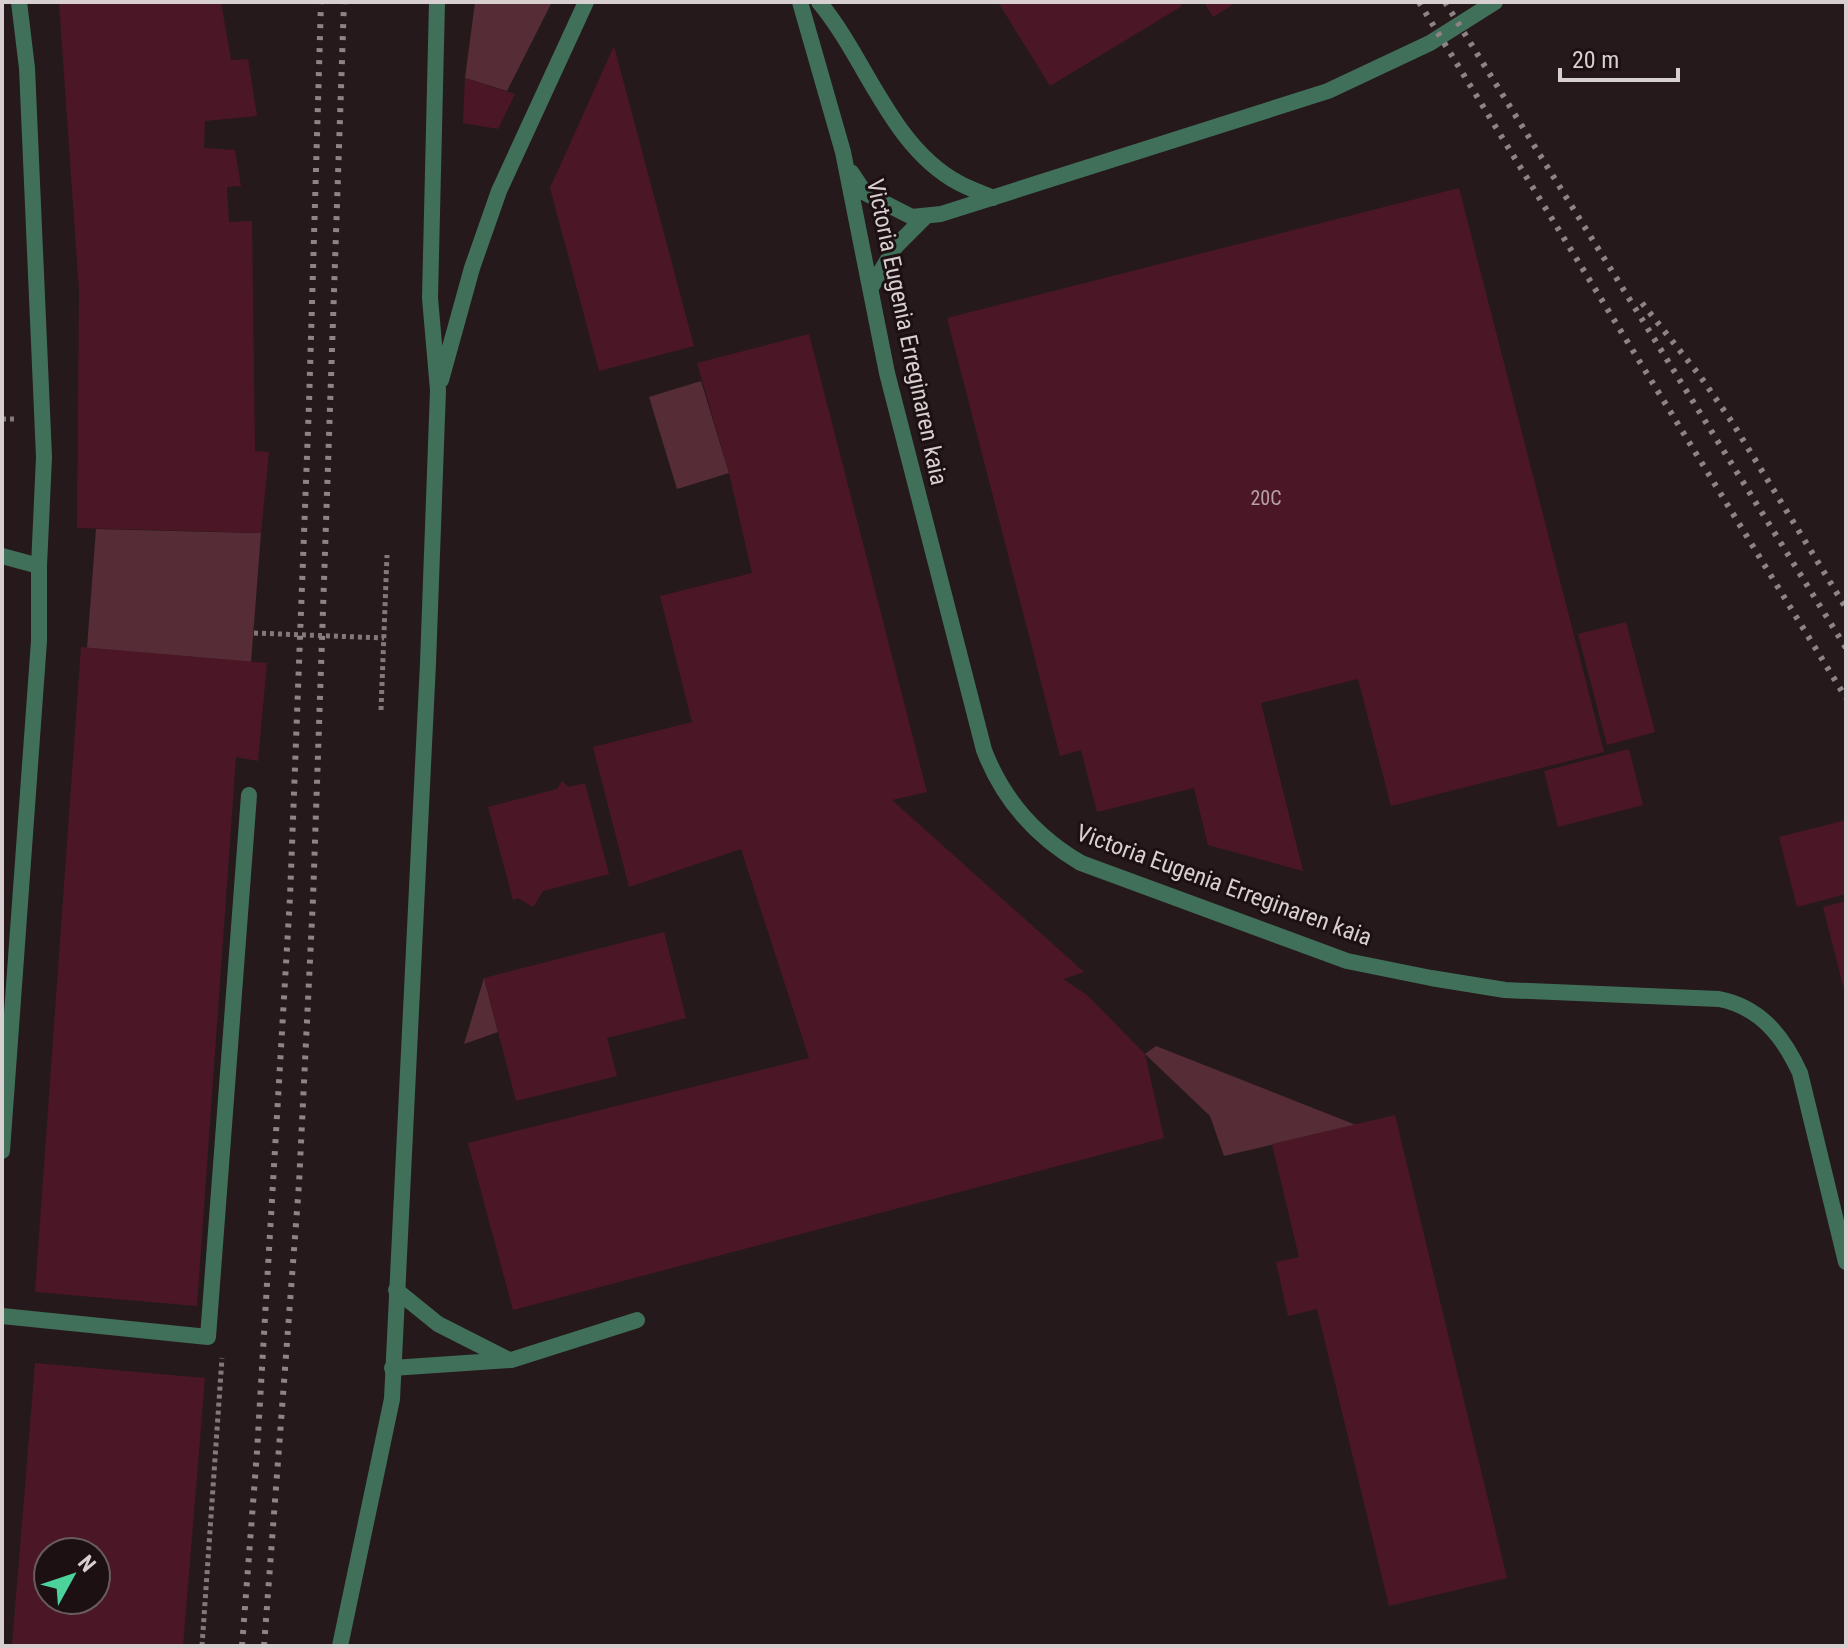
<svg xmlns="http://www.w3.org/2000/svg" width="1848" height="1648" font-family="'Roboto Condensed',sans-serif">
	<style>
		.green { fill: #562c36 }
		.building { fill: #4b1726; fill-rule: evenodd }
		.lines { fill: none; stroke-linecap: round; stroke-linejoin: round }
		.path { stroke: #83787a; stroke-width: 5; stroke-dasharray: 4 4; stroke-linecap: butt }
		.service { stroke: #41705a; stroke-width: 16 }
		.minor { stroke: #41705a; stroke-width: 16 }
		.tertiary { stroke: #41705a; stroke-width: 16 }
		.rail { stroke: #8e8386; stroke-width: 6; stroke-dasharray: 4 8; stroke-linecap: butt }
		.path-bridge { stroke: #83787a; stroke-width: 5; stroke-dasharray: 4 4; stroke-linecap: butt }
		.labels { text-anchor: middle; stroke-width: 6; stroke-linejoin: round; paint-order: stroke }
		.number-label { font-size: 20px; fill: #b5a1a6 }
		.street-label { font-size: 24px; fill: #d8cfd1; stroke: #1d1013 }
	</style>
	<rect width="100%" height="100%" fill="#26191c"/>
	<!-- green -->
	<path class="green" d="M475,2h77l-45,89 -42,-13z
		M701,381l28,92 -52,16 -28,-92z
		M96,529l165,4 -10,129 -164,-14z
		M484,978l14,54 -34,12z
		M1156,1046l200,79 -132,31 -14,-40 -65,-62z"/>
	<!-- building -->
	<path class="building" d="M59,2h162l10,58 17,-1 9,57 -52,5 -1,27 31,2 6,36 -14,1 2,35 23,-1 3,230 14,1 -8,81 -184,-5 2,-237z
		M998,2h181l3,4 -132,80z
		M1204,2h33l-24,15z
		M614,46l80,300 -95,25 -49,-183z
		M465,78l50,16 -17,35 -35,-6z
		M1459,188l145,564 -213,54 -33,-127 -97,24 42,168 -95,-26 -14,-57 -97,24 -16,-62 -21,6 -113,-438z
		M809,334l118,458 -35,8 192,172 -21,7 24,16 58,59 19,84 -651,172 -45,-167 341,-85 -68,-209 -112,38 -36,-140 99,-25 -32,-126 92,-23 -23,-100 -32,-110z
		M1626,622l29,110 -48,13 -29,-111z
		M81,647l186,16 -9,98 -22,-4 -39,549 -162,-14z
		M1629,749l14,56 -85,22 -14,-56z
		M562,781l7,6 16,-4 24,91 -66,17 -10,16 -15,-9 -5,2 -25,-93 69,-18z
		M1846,820v74l-49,13 -18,-70z
		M1846,901v92h-1l-22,-86z
		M664,932l22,86 -79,20 10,38 -101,25 -32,-123z
		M1395,1115l112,463 -118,28 -72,-297 -29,7 -12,-54 23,-5 -27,-113z
		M35,1363l170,15 -22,268h-171zM48,1552h48v48h-48z"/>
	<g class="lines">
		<!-- path -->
		<path class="path" d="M2,419h15
			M381,710l6,-155
			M202,1646l20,-288"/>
		<!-- service -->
		<path class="service" d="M800,2l43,150 44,221 97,377c19,50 51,86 97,113l266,98 84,17 74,12 214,9c41,8 64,37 81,74l46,189
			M819,2c47,56 72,145 140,181 11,6 23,10 34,15
			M851,172l14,21 47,24 29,-3 387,-123 102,-48 65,-41
			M872,286l24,-40 29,-29
			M396,1290l42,34 71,36
			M392,1368l119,-8 126,-40"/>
		<!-- minor -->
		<path class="minor" d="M441,380l31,-112 27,-77 87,-189
			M2,556l37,10
			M2,1316l206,21 41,-542
			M340,1646l52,-247 36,-736 10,-273 -8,-92 7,-296"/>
		<!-- tertiary -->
		<path class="tertiary" d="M2,1151l37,-510v-75l5,-109 -17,-389 -8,-66"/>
		<!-- rail -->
		<path class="rail" d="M1419,2l427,696
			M1445,2l401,646
			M1642,303l58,73 32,46 114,186
			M242,1646l15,-194 33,-555 19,-493 12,-402
			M264,1646l35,-462 14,-285 31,-897"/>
		<!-- path-bridge -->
		<path class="path-bridge" d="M254,633l130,5"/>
	</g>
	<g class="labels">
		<!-- number labels -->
		<g class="number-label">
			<text x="1266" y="505">20C</text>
		</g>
		<!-- street labels -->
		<g class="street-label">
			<text transform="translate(907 332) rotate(78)" y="8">Victoria Eugenia Erreginaren kaia</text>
			<text transform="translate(1224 885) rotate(20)" y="8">Victoria Eugenia Erreginaren kaia</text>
		</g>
	</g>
	<!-- border -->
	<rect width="1848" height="1648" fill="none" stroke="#d8cfd1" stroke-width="8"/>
	<!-- north arrow -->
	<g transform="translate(72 1576) rotate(50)"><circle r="38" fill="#1d1013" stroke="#685c5f" stroke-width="2"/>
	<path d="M0-6L14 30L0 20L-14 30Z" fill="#4cd39b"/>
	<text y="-12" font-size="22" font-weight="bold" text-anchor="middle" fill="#d8cfd1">N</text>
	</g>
	<!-- scale -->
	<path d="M1560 68v12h118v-12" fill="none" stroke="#d8cfd1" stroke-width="4"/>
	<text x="1572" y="68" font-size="24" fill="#d8cfd1" stroke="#1d1013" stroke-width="6" paint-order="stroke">20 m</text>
</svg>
